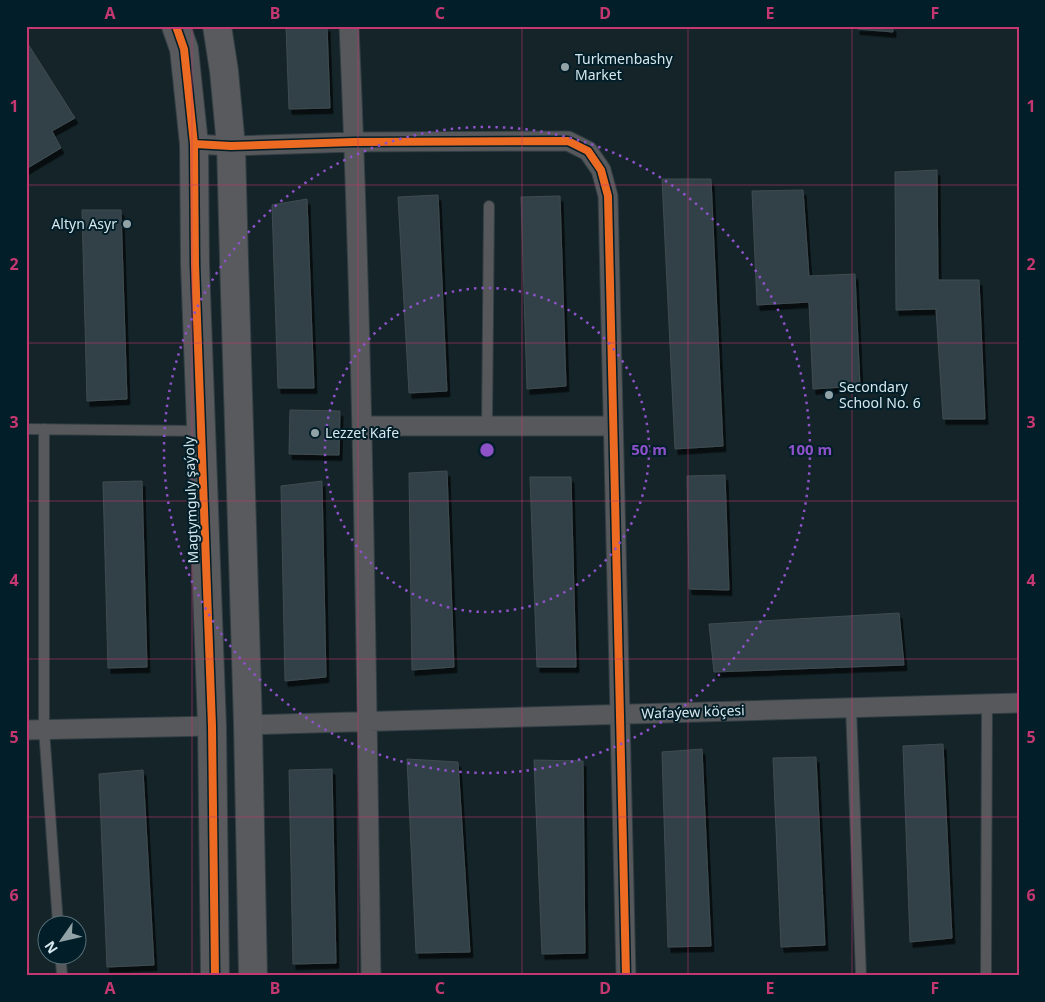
<svg xmlns="http://www.w3.org/2000/svg" width="1045" height="1002" font-family="'Noto Sans',sans-serif">
	<style>
		.building { fill: #334146; stroke: #3f4c51; filter: url(#shadow) }
		.lines { fill: none; stroke-linecap: round; stroke-linejoin: round }
		.lane-casing { stroke: #313e43; stroke-width: 12 }
		.street-casing { stroke: #313e43; stroke-width: 21 }
		.secondary-casing { stroke: #313e43; stroke-width: 30 }
		.lane { stroke: #57585b; stroke-width: 10 }
		.street { stroke: #57585b; stroke-width: 19 }
		.secondary { stroke: #585a5d; stroke-width: 28 }
		.cycleway-casing { stroke: #021e28; stroke-width: 11 }
		.cycleway { stroke: #ed6a23; stroke-width: 8 }
		.grid { fill: none; stroke: #c53771; stroke-width: 1; stroke-opacity: 0.55 }
		.ring { fill: none; stroke: #8d51c8; stroke-width: 2.5; stroke-dasharray: 2.5 5 }
		.poi-dot { fill: #92a3a8; stroke: #021e28; stroke-width: 2 }
		.labels { text-anchor: middle; stroke-width: 4; stroke-linejoin: round; paint-order: stroke }
		.poi-label { font-size: 14px; fill: #d6e7ed; stroke: #021e28; text-anchor: start }
		.street-label { font-size: 14px; fill: #d6e7ed; stroke: #021e28 }
		.centre { fill: #8d51c8; stroke: #021e28; stroke-width: 2.5 }
		.ring-label { font-size: 15px; text-anchor: middle; font-weight: bold; fill: #8d51c8; stroke: #021e28; stroke-width: 4; stroke-linejoin: round; paint-order: stroke }
		.neatline { fill: none; stroke: #c53771; stroke-width: 2 }
		.grid-label { font-size: 16px; text-anchor: middle; font-weight: bold; fill: #c53771 }
	</style>
	<defs>
		<filter id="shadow"><feDropShadow dx="3" dy="5.5" stdDeviation="0" flood-color="#0009"/></filter>
	</defs>
	<rect width="100%" height="100%" fill="#142429"/>
	<!-- building -->
	<path class="building" d="M286,26h41l3,82 -41,1z
		M857,26h36v6l-36,-3z
		M26,41l49,77 -23,13 9,17 -35,21z
		M937,170l1,110h41l6,139h-42l-7,-110 -40,1 -1,-138z
		M662,179h49l12,267 -48,3z
		M803,190l6,86 46,-2 5,112 -47,3 -4,-87 -52,3 -5,-114z
		M438,195l9,196 -38,2 -11,-196z
		M560,196l6,190 -39,3 -6,-192z
		M307,199l7,189h-36l-6,-183z
		M82,210h39l6,189 -40,2z
		M290,410l50,1 -1,44 -50,-1z
		M447,471l7,196 -42,3 -3,-197z
		M725,475l4,115 -40,-1 -2,-113z
		M530,477h41l5,190h-39z
		M142,481l5,186 -39,1 -5,-186z
		M322,481l4,196 -41,4 -4,-195z
		M899,613l5,52 -190,7 -5,-48z
		M943,744l9,194 -42,4 -7,-196z
		M702,749l9,197 -43,1 -6,-195z
		M816,757l9,188 -44,2 -8,-189z
		M407,759l51,3 12,190 -54,1z
		M534,760l49,1 2,192 -43,1z
		M332,769l4,194 -43,1 -4,-194z
		M143,770l11,195 -47,2 -8,-193z"/>
	<g class="lines">
		<!-- lane casing -->
		<g class="lane-casing">
			<path id="lane" d="M487,426l2,-220
				M26,429l174,2
				M44,429v300l14,195
				M851,707l10,269
				M60,954l2,19 -1,3
				M986,976l1,-272"/>
		</g>
		<!-- street casing -->
		<g class="street-casing">
			<path id="street" d="M349,26c14,317 17,633 22,950
				M194,144l37,2 123,-4 214,-1 20,10 13,19 7,26 18,780
				M362,426h251
				M248,725l771,-22
				M26,730l186,-4"/>
		</g>
		<!-- secondary casing -->
		<g class="secondary-casing">
			<path id="secondary" d="M176,26l8,23 10,95 1,120 17,462 3,250
				M217,26l7,45 7,75 3,114 14,465 5,251"/>
		</g>
		<!-- lane -->
		<use href="#lane" class="lane"/>
		<!-- street -->
		<use href="#street" class="street"/>
		<!-- secondary -->
		<use href="#secondary" class="secondary"/>
		<!-- cycleway casing -->
		<g class="cycleway-casing">
			<path id="cycleway" d="M176,26l8,23 10,95 1,120 17,462 3,250
				M194,144l37,2 123,-4 214,-1 20,10 13,19 7,26 18,780"/>
		</g>
		<!-- cycleway -->
		<use href="#cycleway" class="cycleway"/>
	</g>
	<!-- grid -->
	<path class="grid" d="M192,26v950M358,26v950M522,26v950M688,26v950M852,26v950M26,185h993M26,343h993M26,501h993M26,659h993M26,817h993"/>
	<!-- distance rings -->
	<g class="ring">
		<circle cx="487" cy="450" r="162"/>
		<circle cx="487" cy="450" r="323"/>
	</g>
	<!-- markers -->
	<g class="poi-dot">
		<circle cx="565" cy="67" r="5"/>
		<circle cx="127" cy="224" r="5"/>
		<circle cx="829" cy="395" r="5"/>
		<circle cx="315" cy="433" r="5"/>
	</g>
	<g class="labels">
		<!-- poi labels -->
		<g class="poi-label">
			<text x="575" y="64">Turkmenbashy<tspan x="575" dy="16">Market</tspan></text>
			<text x="117" y="229" text-anchor="end">Altyn Asyr</text>
			<text x="839" y="392">Secondary<tspan x="839" dy="16">School No. 6</tspan></text>
			<text x="325" y="438">Lezzet Kafe</text>
		</g>
		<!-- street labels -->
		<g class="street-label">
			<text transform="translate(191 500) rotate(-92)" y="5">Magtymguly şaýoly</text>
			<text transform="translate(693 712) rotate(-2)" y="5">Wafaýew köçesi</text>
		</g>
	</g>
	<circle cx="487" cy="450" r="8" class="centre"/>
	<g class="ring-label">
		<text x="649" y="455">50 m</text>
		<text x="810" y="455">100 m</text>
	</g>
	<!-- border -->
	<rect width="1045" height="1002" fill="none" stroke="#021e28" stroke-width="55"/>
	<!-- north arrow -->
	<g transform="translate(62 940) rotate(236)"><circle r="24" fill="#021e28" stroke="#576e77"/>
	<path d="M0-4L9 19L0 12L-9 19Z" fill="#92a3a8"/>
	<text y="-8" font-size="14" font-weight="bold" text-anchor="middle" fill="#d6e7ed">N</text>
	</g>
	<rect x="28" y="28" width="990" height="946" class="neatline"/>
	<g class="grid-label">
		<text x="110" y="19">A</text>
		<text x="275" y="19">B</text>
		<text x="440" y="19">C</text>
		<text x="605" y="19">D</text>
		<text x="770" y="19">E</text>
		<text x="935" y="19">F</text>
		<text x="14" y="112">1</text>
		<text x="1031" y="112">1</text>
		<text x="14" y="270">2</text>
		<text x="1031" y="270">2</text>
		<text x="14" y="428">3</text>
		<text x="1031" y="428">3</text>
		<text x="14" y="586">4</text>
		<text x="1031" y="586">4</text>
		<text x="14" y="743">5</text>
		<text x="1031" y="743">5</text>
		<text x="14" y="901">6</text>
		<text x="1031" y="901">6</text>
		<text x="110" y="994">A</text>
		<text x="275" y="994">B</text>
		<text x="440" y="994">C</text>
		<text x="605" y="994">D</text>
		<text x="770" y="994">E</text>
		<text x="935" y="994">F</text>
	</g>
</svg>
